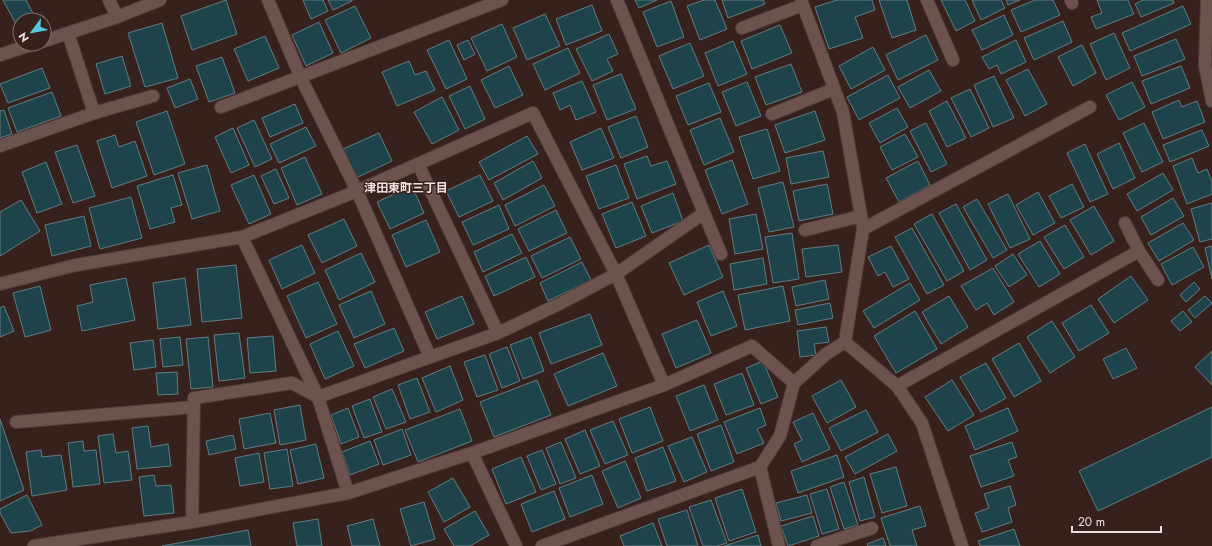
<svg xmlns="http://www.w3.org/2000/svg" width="1212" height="546" font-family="Jost,'Noto Sans JP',sans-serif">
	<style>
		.building { fill: #1e434a; stroke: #607e84 }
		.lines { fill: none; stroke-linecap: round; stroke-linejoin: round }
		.minor-casing { stroke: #503d3a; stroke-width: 14 }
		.minor { stroke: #6d534e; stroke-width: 12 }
		.labels { text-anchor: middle; stroke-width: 3; stroke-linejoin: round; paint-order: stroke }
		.neighbourhood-label { font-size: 12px; font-weight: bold; fill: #efe0dd; stroke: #37211d }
	</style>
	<rect width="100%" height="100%" fill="#37211d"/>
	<!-- building -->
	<path class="building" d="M3,0h23l10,19 -16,1v7l-2,1z
		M226,0l11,34 -45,16 -11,-34z
		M303,0h20l5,11 -17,8z
		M328,0h24v1l-19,9z
		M635,0h22l-18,8z
		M704,0h11l12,29 -27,11 -13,-34z
		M722,0h41l2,4 -37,14z
		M837,0h35l3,10 -20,7 8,21 -34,11 -14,-42z
		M879,0h28l9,30 -24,8z
		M941,0h24l10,21 -19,10z
		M972,0h29l4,8 -24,12z
		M1006,0h14l-12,5z
		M1035,0h18l7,15 -39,17 -10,-22z
		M1097,0h31l6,14 -38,15 -5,-12 11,-4z
		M1143,0h30l1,3 -33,14 -6,-13z
		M671,1l13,36 -27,10 -14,-35z
		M592,5l10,26 -36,14 -10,-26z
		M355,6l16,32 -30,15 -16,-33z
		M1183,6l8,18 -61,27 -8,-18z
		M545,14l15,32 -33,14 -14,-32z
		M1004,15l9,20 -31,15 -10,-20z
		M1063,21l9,21 -38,18 -10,-22z
		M319,22l14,31 -27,13 -14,-31z
		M162,23l16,55 -33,9 -17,-54z
		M502,24l15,33 -30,14 -16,-33z
		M780,25l12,28 -40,16 -11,-28z
		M1114,33l16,35 -24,12 -16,-36z
		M609,34l9,20 -11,5 6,12 -21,10 -16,-32z
		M926,35l12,25 -40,20 -12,-25z
		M265,36l14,32 -31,13 -14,-32z
		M1176,39l9,20 -43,17 -8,-20z
		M449,40l18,39 -21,10 -19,-39z
		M468,40l7,14 -11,6 -7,-15z
		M1016,40l10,22 -25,12 -4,-9 -8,4 -7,-12z
		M733,41l14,33 -29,12 -13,-33z
		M690,43l14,33 -31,13 -14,-33z
		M1082,45l14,28 -23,13 -15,-29z
		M873,47l12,23 -34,19 -12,-23z
		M568,48l12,25 -35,17 -12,-26z
		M122,56l9,30 -26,8 -9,-30z
		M222,57l13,36 -26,9 -13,-36z
		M409,61l6,14 11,-4 9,19 -38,16 -15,-34z
		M791,64l11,28 -36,13 -11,-28z
		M509,66l14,29 -28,13 -14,-28z
		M1181,66l9,22 -39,16 -9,-23z
		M42,68l8,20 -42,15 -8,-19z
		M1028,69l19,35 -22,12 -19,-36z
		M929,70l12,21 -31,17 -12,-21z
		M621,74l15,35 -29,11 -14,-35z
		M888,75l12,23 -41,22 -12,-23z
		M994,76l20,42 -21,9 -19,-42z
		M190,79l8,20 -23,9 -8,-20z
		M582,81l14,31 -20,8 -6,-15 -10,5 -7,-17z
		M747,82l14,34 -25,10 -14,-34z
		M1132,82l13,25 -26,13 -13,-25z
		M709,83l12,29 -33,13 -12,-29z
		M470,86l15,33 -20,10 -16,-33z
		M970,89l19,39 -18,9 -20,-39z
		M52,92l9,24 -44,16 -9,-24z
		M442,97l17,33 -27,14 -18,-32z
		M1179,100l3,7 15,-6 8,21 -42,17 -11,-27z
		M947,101l19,37 -19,9 -18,-36z
		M295,104l8,19 -33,14 -8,-19z
		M897,108l11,19 -28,16 -11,-20z
		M4,110l8,24 -12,4v-27z
		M167,111l18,53 -31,11 -18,-53z
		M815,111l10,29 -40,13 -10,-28z
		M636,116l12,31 -27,11 -13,-31z
		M720,118l14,34 -30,13 -14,-35z
		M254,120l18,39 -17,8 -18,-39z
		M926,123l21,41 -16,8 -21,-41z
		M1144,123l19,39 -21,10 -19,-39z
		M306,127l10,19 -37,17 -9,-19z
		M233,128l16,37 -18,8 -16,-36z
		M601,128l13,30 -32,12 -12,-28z
		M767,129l13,42 -27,8 -14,-42z
		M1202,130l7,16 -39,16 -7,-17z
		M379,133l13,28 -36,17 -13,-29z
		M905,134l13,23 -26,13 -12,-23z
		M115,135l4,12 16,-6 12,35 -35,12 -15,-47z
		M527,136l11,18 -49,26 -10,-18z
		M1119,143l16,35 -22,11 -16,-35z
		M1085,144l23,50 -18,8 -23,-49z
		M77,145l18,51 -22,7 -18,-51z
		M823,151l6,26 -38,7 -5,-26z
		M647,156l4,10 16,-5 9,23 -39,15 -13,-35z
		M305,157l17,37 -25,11 -16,-37z
		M1192,158l6,15 9,-4 5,13v12l-25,10 -14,-38z
		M732,160l16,44 -26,10 -17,-44z
		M533,161l9,17 -39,22 -9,-17z
		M918,161l12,24 -31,17 -13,-24z
		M46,162l16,42 -25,9 -15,-41z
		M207,165l13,46 -28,8 -14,-46z
		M616,165l13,33 -30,11 -13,-33z
		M276,169l13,29 -15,6 -13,-28z
		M1163,173l10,17 -36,21 -10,-17z
		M173,175l9,30 -11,3 4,14 -25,7 -13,-43z
		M254,175l17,39 -22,10 -18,-39z
		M480,175l13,26 -34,16 -13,-26z
		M783,182l11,45 -25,5 -11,-44z
		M827,184l6,30 -34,7 -6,-30z
		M1072,184l12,23 -23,11 -12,-22z
		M544,185l11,21 -40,20 -10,-21z
		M412,186l12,27 -34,16 -13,-27z
		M1038,192l17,31 -22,12 -17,-30z
		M673,193l10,28 -31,12 -11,-27z
		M1008,194l22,45 -20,9 -22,-44z
		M131,197l11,41 -42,11 -11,-41z
		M1173,198l11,18 -33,19 -10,-18z
		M977,199l30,51 -14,8 -30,-51z
		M21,200l19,31 -40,25v-44z
		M632,202l14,34 -30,12 -14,-34z
		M1212,203v36l-12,3 -9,-33z
		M956,204l31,56 -17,10 -31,-57z
		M499,205l10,24 -36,16 -11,-23z
		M1094,206l20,35 -23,14 -21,-35z
		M556,210l11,23 -38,18 -11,-22z
		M756,214l7,35 -28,5 -6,-35z
		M932,214l32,57 -17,10 -33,-57z
		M84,216l7,30 -39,10 -7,-31z
		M344,219l13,27 -35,17 -14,-28z
		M426,220l14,32 -34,15 -14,-32z
		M1183,223l11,17 -35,21 -11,-18z
		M1065,225l19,32 -20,12 -20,-32z
		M912,228l32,57 -17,9 -32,-57z
		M792,233l7,46 -26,4 -8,-46z
		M512,234l10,19 -39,19 -9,-20z
		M570,237l11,22 -39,19 -11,-22z
		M1040,241l20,33 -21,13 -21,-33z
		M302,245l13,28 -33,16 -13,-29z
		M709,245l14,32 -39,18 -15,-32z
		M838,245l4,27 -36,5 -4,-28z
		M891,246l18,33 -16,8 -8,-15 -7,4 -10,-19z
		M1212,246v33l-7,-31z
		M1193,247l11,20 -32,18 -11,-21z
		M361,253l14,29 -36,18 -14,-30z
		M1013,254l14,21 -18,12 -14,-21z
		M526,257l9,20 -41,19 -9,-20z
		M763,258l4,26 -33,6 -4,-26z
		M582,262l9,18 -43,21 -8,-18z
		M236,265l6,53 -40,4 -5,-53z
		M993,268l21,34 -20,13 -7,-12 -11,7 -15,-24z
		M1131,276l17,24 -34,23 -16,-24z
		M126,278l9,42 -53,11 -5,-25 16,-4 -3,-17z
		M185,278l6,47 -33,4 -5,-46z
		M825,280l4,19 -33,7 -4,-19z
		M318,282l19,42 -31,14 -19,-42z
		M1194,282l6,7 -14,13 -6,-7z
		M910,283l10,17 -46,28 -11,-17z
		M40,286l11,44 -26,7 -12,-44z
		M783,286l7,35 -45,9 -7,-35z
		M371,291l14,33 -31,14 -15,-33z
		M723,291l14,35 -26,10 -14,-34z
		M462,296l12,28 -37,15 -12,-27z
		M949,296l19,31 -27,17 -19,-32z
		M1205,296l7,7 -17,15 -7,-8z
		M830,303l3,15 -35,7 -3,-15z
		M1091,305l18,28 -30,18 -17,-28z
		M4,306l10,25 -14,6v-29z
		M915,311l22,38 -41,24 -22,-37z
		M1183,311l9,11 -12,9 -9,-10z
		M590,314l12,31 -51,19 -12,-31z
		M697,320l14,33 -35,15 -14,-34z
		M1052,321l23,36 -25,16 -23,-36z
		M826,327l3,15 -15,2 2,11 -16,2 -3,-26z
		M394,328l10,23 -39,17 -11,-24z
		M338,331l16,35 -29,13 -15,-35z
		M239,333l6,45 -26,3 -5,-46z
		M273,336l3,35 -26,2 -3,-35z
		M180,337l3,28 -20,2 -3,-28z
		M208,337l5,50 -22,2 -5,-50z
		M531,337l13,34 -21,8 -13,-34z
		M153,340l3,27 -22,3 -4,-27z
		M1019,343l22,38 -27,16 -22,-38z
		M507,347l13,34 -18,7 -13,-34z
		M1126,348l11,20 -24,11 -10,-20z
		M1212,351v34l-17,-18z
		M603,353l14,33 -49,20 -14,-32z
		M485,355l13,35 -21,7 -13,-35z
		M763,361l15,36 -17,7 -15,-36z
		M986,363l20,35 -25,14 -21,-35z
		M450,366l13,34 -27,12 -14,-34z
		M177,372l1,22 -20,1 -2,-22z
		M742,373l12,32 -28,10 -12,-31z
		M417,378l13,34 -20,7 -12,-34z
		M537,380l14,35 -57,22 -14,-35z
		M841,380l15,27 -29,16 -15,-27z
		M952,380l22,35 -26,16 -23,-34z
		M704,385l14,35 -28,11 -14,-35z
		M392,389l14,33 -20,7 -13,-32z
		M370,399l12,33 -18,6 -12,-32z
		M300,405l6,35 -26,5 -6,-35z
		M650,407l13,34 -31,12 -13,-34z
		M1212,407v50l-114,54 -19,-40z
		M348,408l11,29 -18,7 -10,-29z
		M760,408l6,17 -9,4 7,14 -27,11 -13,-32z
		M1008,408l10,23 -43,19 -10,-24z
		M460,409l12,32 -54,21 -13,-32z
		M866,410l12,22 -37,19 -12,-23z
		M270,413l6,30 -32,6 -5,-30z
		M813,413l17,36 -28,13 -8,-18 8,-4 -9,-18z
		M0,419l24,71 -24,11z
		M613,421l15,34 -23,9 -15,-34z
		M721,425l13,37 -23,9 -14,-37z
		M148,426l3,21 17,-3 3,22 -34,3 -5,-41z
		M402,429l9,26 -28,10 -9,-25z
		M585,430l15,36 -20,8 -15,-35z
		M113,434l3,19 12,-2 4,29 -28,3 -6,-47z
		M888,434l9,17 -42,23 -10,-17z
		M233,435l3,14 -27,6 -3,-14z
		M692,437l15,35 -23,10 -16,-36z
		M83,441l1,10 12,-1 4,34 -27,3 -5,-44z
		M370,441l9,23 -29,11 -8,-23z
		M561,442l15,36 -16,6 -14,-36z
		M1012,442l5,15 -9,3 6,16 -33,11 -11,-31z
		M316,444l8,34 -26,6 -8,-34z
		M663,447l13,34 -29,10 -12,-33z
		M287,449l6,37 -23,3 -6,-36z
		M41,450l1,7 19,-2 6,35 -35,6 -6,-44z
		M542,450l14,34 -15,6 -14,-34z
		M259,453l5,29 -24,4 -5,-28z
		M837,455l7,22 -46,16 -7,-22z
		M521,457l15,35 -30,12 -14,-35z
		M625,461l16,37 -23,10 -16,-37z
		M896,467l11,39 -25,7 -12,-39z
		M154,475l2,11 15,-1 3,28 -30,3 -5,-39z
		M592,475l11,29 -33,13 -11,-29z
		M864,477l11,40 -15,4 -11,-39z
		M453,478l17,29 -26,15 -16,-30z
		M844,482l14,43 -14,4 -14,-42z
		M1010,486l6,19 -8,3 4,14 -30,10 -7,-19 14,-5 -5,-14z
		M742,489l14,43 -27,9 -14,-43z
		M827,489l12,40 -17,5 -12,-40z
		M554,491l11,28 -33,13 -11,-28z
		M27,495l15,30 -12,6 -19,2 -11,-20v-4z
		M807,495l5,18 -31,8 -5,-18z
		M711,500l16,43 -10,3h-14l-14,-39z
		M424,502l11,37 -24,7 -11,-37z
		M920,506l6,20 -14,4 5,16h-27l-9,-28z
		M687,510l11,36h-31l-9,-27z
		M475,511l14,24 -19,11h-16l-10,-17z
		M813,516l6,20 -31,10 -7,-20z
		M318,519l4,27h-25l-4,-23z
		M373,519l7,27h-28l-5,-20z
		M653,523l9,23h-38l-4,-10z
		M1014,529l6,17h-40l-2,-5z
		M248,530l3,16h-89z
		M758,535l3,11h-37z
		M883,538l3,8h-18l-1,-2z"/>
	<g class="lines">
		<!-- minor casing -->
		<g class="minor-casing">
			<path id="minor" d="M109,0l8,17
				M268,0l33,78 56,113 73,166
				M927,0l26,60
				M1071,0l1,3
				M1207,0l-2,66 7,35
				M742,28l61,-23
				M68,33l26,80
				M44,41l73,-24 43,-17
				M0,55l33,-11
				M221,107l281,-107
				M772,114l62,-25
				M0,146l94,-33 59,-17
				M418,164l80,169
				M704,213l17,41
				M1125,223l14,28 19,29
				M863,229l227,-122
				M805,230l56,-14
				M242,237l76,160 30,96
				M0,284l76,-19 166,-28 115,-46 176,-78 83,161 48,111
				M845,342l52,44 25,37 40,123
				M897,386l242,-135
				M16,422l178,-15
				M472,453l44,93
				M192,522l2,-124 98,-15 26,14 180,-64 61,-29 57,-30 88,-61 -87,-213
				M34,546l158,-24 156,-29 124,-40 192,-68 88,-39 42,37
				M542,546l218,-79
				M779,546l-19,-79 20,-31 14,-53 32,-29 19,-12 18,-113 -2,-13 -18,-104 -42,-112
				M817,546l55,-18"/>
		</g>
		<!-- minor -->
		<use href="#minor" class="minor"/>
	</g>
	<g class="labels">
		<!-- neighbourhood labels -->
		<g class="neighbourhood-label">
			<text x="406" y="192">津田東町三丁目</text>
		</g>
	</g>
	<!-- north arrow -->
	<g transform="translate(32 32) rotate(238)"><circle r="19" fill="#37211d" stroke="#816d6a"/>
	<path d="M0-3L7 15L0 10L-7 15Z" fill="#55cade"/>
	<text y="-6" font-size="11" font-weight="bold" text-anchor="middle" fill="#efe0dd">N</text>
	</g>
	<!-- scale -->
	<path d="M1072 526v6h89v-6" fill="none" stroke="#efe0dd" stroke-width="2"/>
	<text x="1078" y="526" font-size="12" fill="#efe0dd" stroke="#37211d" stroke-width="3" paint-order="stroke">20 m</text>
</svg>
